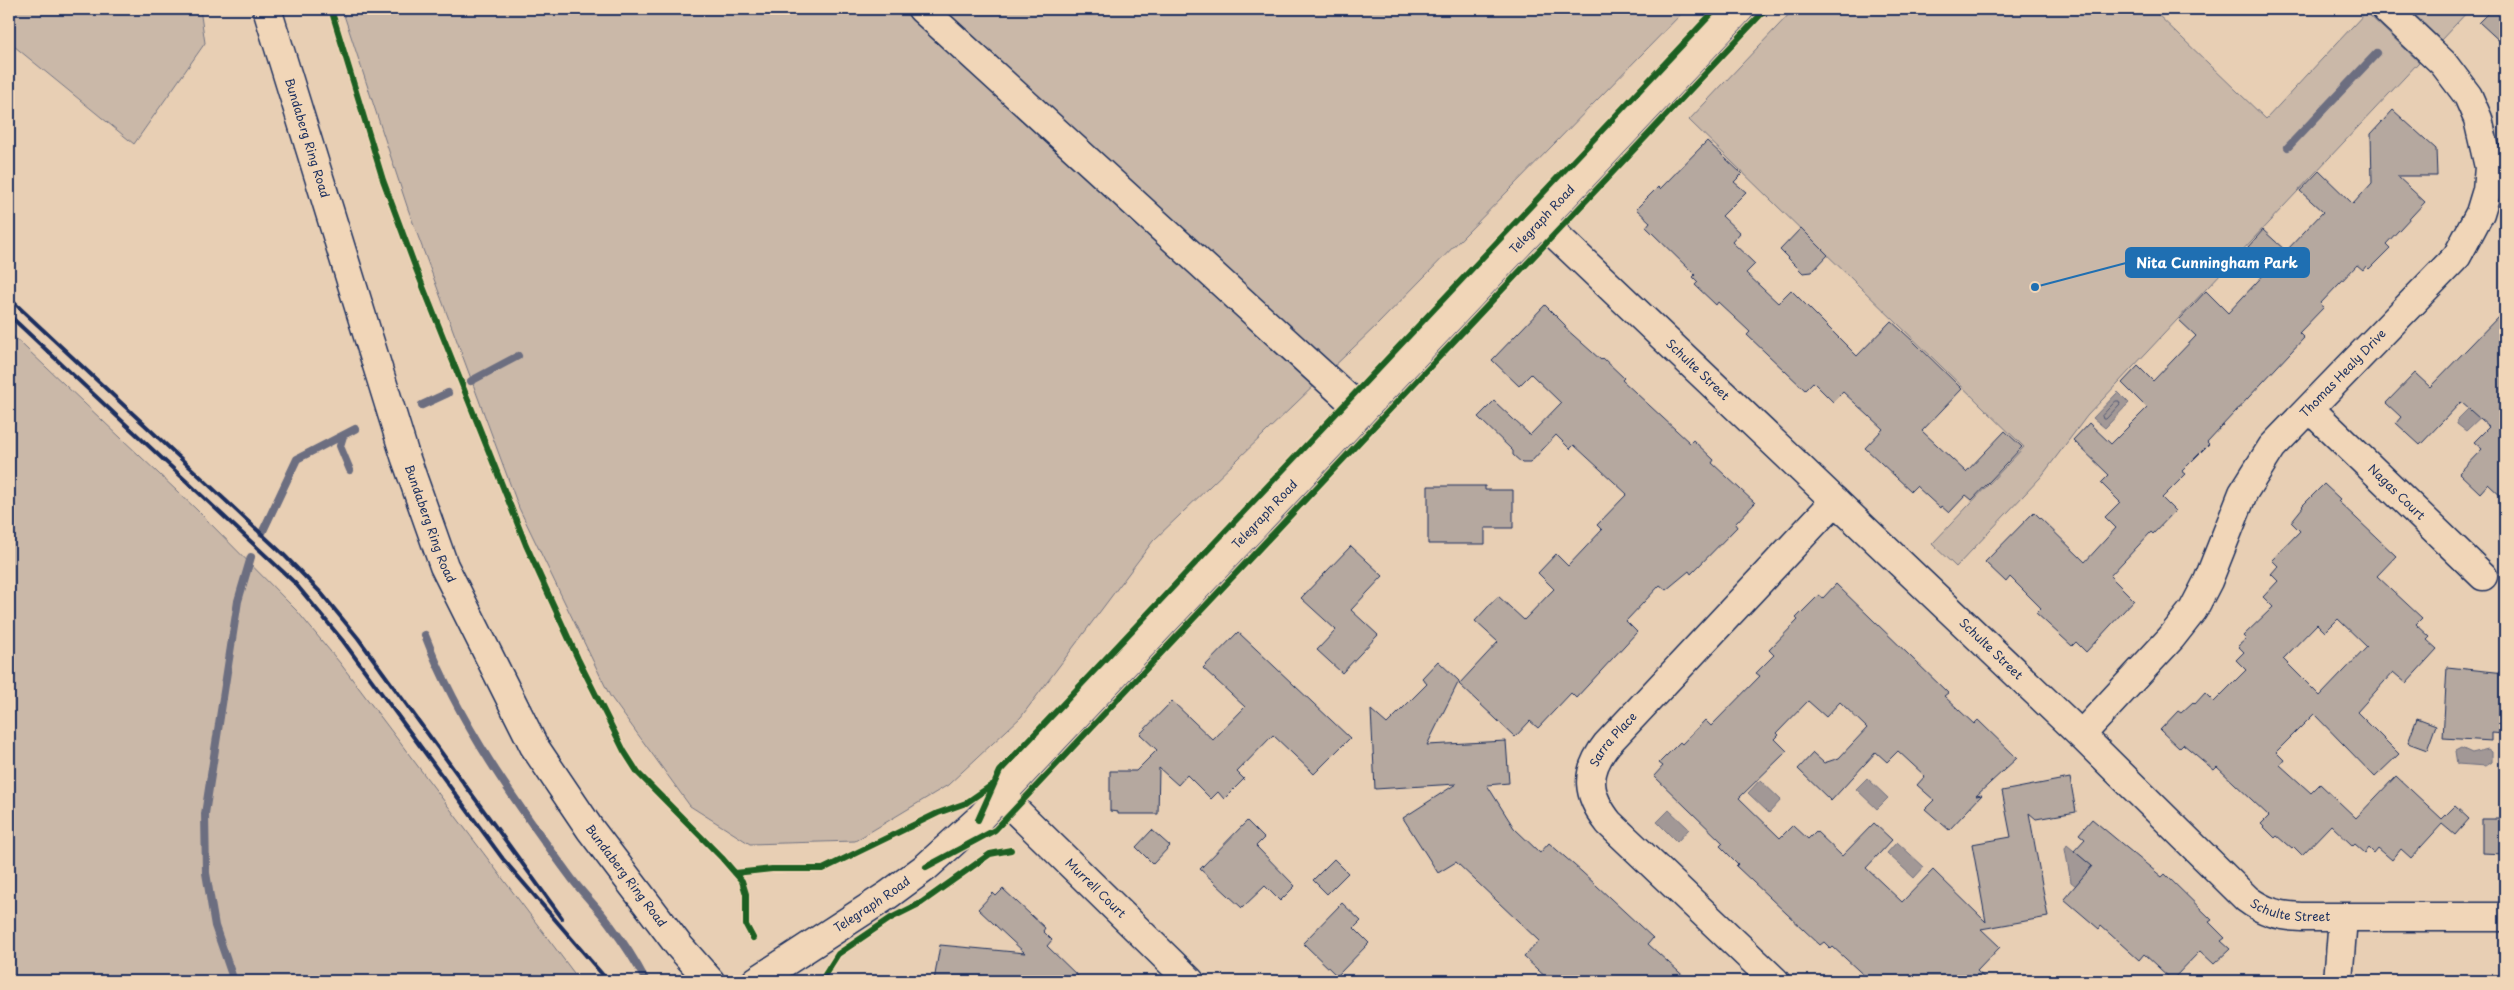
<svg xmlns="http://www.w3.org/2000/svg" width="2514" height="990" font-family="'Playpen Sans',sans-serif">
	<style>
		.green { fill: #cab8a8; stroke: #727483 }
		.water { fill: #a29896; stroke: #6c6e80 }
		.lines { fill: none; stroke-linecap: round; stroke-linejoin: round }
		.shore { stroke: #515974; stroke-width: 1 }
		.stream { stroke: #6c6e80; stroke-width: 8 }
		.building { fill: #b5a89f; stroke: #1b2f5e; fill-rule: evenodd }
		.street-casing { stroke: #1b2f5e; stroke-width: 31 }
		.secondary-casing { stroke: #1b2f5e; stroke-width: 31 }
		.primary-casing { stroke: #1b2f5e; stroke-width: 31 }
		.street { stroke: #f1d6b8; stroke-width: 28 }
		.secondary { stroke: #f1d6b8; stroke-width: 28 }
		.primary { stroke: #f1d6b8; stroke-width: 28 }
		.rail { stroke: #1b2f5e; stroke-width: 4 }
		.cycleway-casing { stroke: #f1d6b8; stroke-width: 9 }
		.cycleway { stroke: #1b5e20; stroke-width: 6 }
		.labels { text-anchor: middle; stroke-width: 5; stroke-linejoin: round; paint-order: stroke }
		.street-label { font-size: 12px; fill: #1b2f5e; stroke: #f1d6b8 }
		.leader { fill: none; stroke: #1f6fb2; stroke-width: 2 }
		.callout-dot { fill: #1f6fb2; stroke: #f1d6b8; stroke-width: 2 }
		.callout { fill: #1f6fb2; stroke: #1f6fb2; stroke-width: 2 }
		.callout-label { font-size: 14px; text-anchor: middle; font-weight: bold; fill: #fff }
	</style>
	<rect width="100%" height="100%" fill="#e8cfb4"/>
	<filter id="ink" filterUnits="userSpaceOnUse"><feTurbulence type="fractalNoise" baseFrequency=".02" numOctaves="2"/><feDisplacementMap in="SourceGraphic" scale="10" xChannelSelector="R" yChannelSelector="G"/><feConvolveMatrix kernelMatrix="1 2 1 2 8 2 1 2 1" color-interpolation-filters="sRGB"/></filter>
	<g filter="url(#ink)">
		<!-- green -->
		<path class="green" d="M9,9h191l5,34 -71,101 -125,-102z
			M342,9h1344l-308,315 -225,217 -132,176 -73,68 -93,56 -105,3 -60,-38 -80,-110 -91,-188 -111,-299z
			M1794,9h358l114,110 100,-107 53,50 -332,354 -46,61 -85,90 -24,-23 92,-97 -335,-327z
			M2409,9h61l-29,31z
			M9,332l187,177 101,102 43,52 240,318h-571z"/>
		<!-- water -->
		<path class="water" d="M2118,392l11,11 -24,25 -12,-10z
			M2477,400l13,8 -24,23 -9,-7v-4z
			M2461,748l11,5 16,-4 4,3v10l-6,4 -29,-2 -2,-13z
			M1867,778l21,20 -11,11 -21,-20z
			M1760,780l21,20 -12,13 -21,-20z
			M1669,810l20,19 -12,13 -20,-20z
			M1897,842l27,25 -10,11 -27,-25z
			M2067,845l25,21 -16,20 -5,-4 -6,-33z"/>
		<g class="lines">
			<!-- shore -->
			<path class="shore" d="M2116,401h3l1,3 -14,15h-3l-1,-3z"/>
			<!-- stream -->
			<path class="stream" d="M2288,147l89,-94
				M471,381l47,-25
				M422,405l26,-12
				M343,436l-3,10 10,24
				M262,533l35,-74 58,-30
				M425,635c34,89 91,168 147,244 12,16 28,31 39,47 13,17 25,36 35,55
				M234,981l-19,-55 -9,-53 -1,-59 33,-213 13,-44"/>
		</g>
		<!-- building -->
		<path class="building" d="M2492,9h13v37l-26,-24z
			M2393,110l43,39 1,27h-40l28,26 -39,42 4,4 -21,21 -3,-3 -3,4 -6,-5 -37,39 4,3 -25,26 5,5 -97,104 2,2 -27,27 4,3 -24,24 13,13 -22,23 -2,-2 -41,44 24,24 -48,52 -10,-10 -4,4 -36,-33 5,-5 -31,-31 -4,5 -21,-20 49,-50 51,50 31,-34 -11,-11 15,-15 -19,-19 8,-8 -36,-35 16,-17 22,21 36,-36 -25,-25 16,-17 15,15 43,-45 -17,-16 27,-29 22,22 42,-45 -22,-21 15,-17 23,21 37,-39 -23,-21 19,-20 34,33 19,-21 -1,-49z
			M1707,141l35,33 -8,8 12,10 -24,24 18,17 -8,9 23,22 -9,9 32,30 13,-13 66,66 34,-35 23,21 48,47 -40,42 44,41 39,-41 17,16 -50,53 -6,-5 -17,18 -8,-7 -1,2 -24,-22 -5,5 -46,-43 18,-19 -40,-37 -10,10 -20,-20 -8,8 -58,-55 3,-3 -32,-30 -2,3 -21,-20 3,-3 -5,-5 2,-2 -49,-48 4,-5 -14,-13 22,-22 2,2z
			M1801,228l27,27 -16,17 -9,1 -23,-23z
			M1545,305l21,21 -2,1 37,33 2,-2 21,20 -2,2 68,63 3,-3 21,20 -2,3 43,40 -20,21 2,3 -46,47 -2,-3 -23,19 -6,-5 -34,36 11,11 -61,66 -5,-5 -33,35 -8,-7 -15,16 -56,-53 39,-42 -23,-21 23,-25 26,24 30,-31 -16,-16 18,-19 12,12 34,-36 -5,-5 30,-31 -53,-49 -4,4 -14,-14 -26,28h-8l-9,-8v-4l-35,-34 16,-16 36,34 31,-32 -30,-29 -12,12 -27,-26z
			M2505,310v190l-17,-16 -8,9 -21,-20 23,-24 -8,-7 15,-15 -28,-25 -41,43 -24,-22 5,-6 -15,-14 29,-30 15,14z
			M2324,484l16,15 -2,2 58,55 -19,20 45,42 -6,6 14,13 -3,3 10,9 -31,34 -13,-11 -36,40 42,42 -24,23 -61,-63 -38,38 8,8 -4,5 31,28 9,-9 36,34 40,-42 46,43 13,-13 14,13 -14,16 -13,-11 -31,34 -10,-9 -9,11 -14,-12 -4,5 -5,-5 -4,5 -10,-9 -2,2 -22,-21 -29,30 -8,-8 -2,2 -15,-13 -2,2 -14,-14 8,-8 -52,-49 -3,3 -31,-26 -4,4 -19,-18 18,-19 3,2 12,-11 2,2 10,-11 9,9 32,-32 -10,-10 8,-8 -6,-6 8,-7 -3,-3 30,-29 -10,-10 15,-16 -7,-7 7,-8 -6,-6 28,-29 -9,-9 12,-15 -1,-1zM2338,619l29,28 -47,49 -37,-37 34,-35 8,8z
			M1428,486h57v4h28v38h-28v16h-57z
			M1351,546l32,30 -32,34 27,25 -36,38 -25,-23 19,-20 -35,-32z
			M1836,584l112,109 -4,3 30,28 4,-4 39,38 -41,38 6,-1 -33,35 -24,-21 9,-9 -17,-15 8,-9 -27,-25 -11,11 -11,-10 -45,49 -33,-32 15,-16 11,10 15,-5 28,-30 -27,-26 -14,15 -18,-16 -31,32 2,2 -4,4 12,12 -48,47 41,40 13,-13 15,14 8,-8 26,25 32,-33 18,17 -26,28 36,34 31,-32 53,52 -14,-78 39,-7 -9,-46 68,-13 6,34 -40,7 -7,-6 19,104 -67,12 19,18 -23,24 11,10h-118l-37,-34 -2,2 -7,-7 -4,3 -84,-79 2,-2 -18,-18 3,-3 -69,-67 9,-10 -4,-3 21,-21 2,2 23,-24 6,6 49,-50 -4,-3 18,-18 -5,-5 29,-30 -2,-2 23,-23 4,3z
			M1238,632l112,106 -36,36 -41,-39 -36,37 7,7 -20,20 -6,-7 -7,7 -24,-24 -9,10 -19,-17 -1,46h-40v-2l-8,-1v-40h26l21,-21 -17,-16 32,-33 41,39 32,-33 -42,-39z
			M1438,661l21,20 -32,64 79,-4 3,42 -22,2 27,43 26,25 9,-10 33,29 71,66 -5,6 41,37h-139l-26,-24 15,-16 -83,-79 -18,11 -35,-55 53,-34 -81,5 -4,-79 16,14 40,-40 -5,-6z
			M2447,667l58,6v61l-13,-1v8l-49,-3z
			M2417,718l19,7 -9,25 -19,-7z
			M2092,819l70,58 3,-3 47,46 -3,2 16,16 -4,3 9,8 -16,15 -14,-13 -28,29 -28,-26 -5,6 -38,-34 -2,3 -35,-30 28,-33 -18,-15 11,-12 -6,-5z
			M2482,819h23v35l-23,-1z
			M1247,821l17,17 -8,8 39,40 -15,15 -15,-15 -23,22 -42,-39z
			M1152,830l18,16 -17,18 -17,-17z
			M1334,859l14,14 -21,21 -14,-14z
			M1003,889l42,39 -2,3 9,9 -5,6 36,35h-149l6,-36 85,8 -47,-44 15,-16 3,3z
			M1342,903l19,18 -7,7 15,15 -32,33 -34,-33z"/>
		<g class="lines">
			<!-- street casing -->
			<g class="street-casing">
				<g id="street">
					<path d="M922,9l439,401"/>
					<path id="s1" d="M1541,221l540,514 166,164c17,13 33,17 54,18h204"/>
					<path id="s2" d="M2310,409l173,167"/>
					<path id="s3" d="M2081,735l90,-97 22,-28 15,-29 35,-88 29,-46 185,-191 23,-43 7,-23 2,-23 -11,-48 -10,-23 -25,-33 -57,-54"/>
					<path id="s4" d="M1001,796l189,185"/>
					<path id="s5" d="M1775,981l-166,-158c-22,-28 -25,-50 -2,-79l228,-243"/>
					<path d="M2338,981l5,-63"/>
				</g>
			</g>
			<!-- secondary casing -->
			<g class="secondary-casing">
				<g id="secondary">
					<path id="s6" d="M756,981l132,-86 38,-28 52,-47 762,-811"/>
				</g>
			</g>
			<!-- primary casing -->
			<g class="primary-casing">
				<g id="primary">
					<path id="s7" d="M267,9l138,447 39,110 90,180 56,83 89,117 31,35"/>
				</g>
			</g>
			<!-- street -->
			<use href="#street" class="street"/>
			<!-- secondary -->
			<use href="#secondary" class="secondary"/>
			<!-- primary -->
			<use href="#primary" class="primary"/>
			<!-- rail -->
			<path class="rail" d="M9,298l275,257 38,39 36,44 204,280
				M9,315l286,268 48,58 160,218 105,122"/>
			<!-- cycleway casing -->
			<g class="cycleway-casing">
				<path id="cycleway" d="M331,9l52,171 33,89 110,276 52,114 46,92 14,22 84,85 20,23 4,13v31l7,13
					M978,820l22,-49 716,-762
					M926,867l69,-37 771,-821
					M735,873l37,-4h51l115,-56 28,-10 26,-18
					M821,981l17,-27 53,-36 30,-15 69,-49 21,-4"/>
			</g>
			<!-- cycleway -->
			<use href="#cycleway" class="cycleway"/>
		</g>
	</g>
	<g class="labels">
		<!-- street labels -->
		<g class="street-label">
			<text dy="4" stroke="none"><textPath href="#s7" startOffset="135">Bundaberg Ring Road</textPath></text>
			<text dy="4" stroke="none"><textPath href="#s6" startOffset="1099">Telegraph Road</textPath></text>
			<text dy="4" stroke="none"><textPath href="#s1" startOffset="216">Schulte Street</textPath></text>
			<text dy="4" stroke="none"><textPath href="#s3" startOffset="452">Thomas Healy Drive</textPath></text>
			<text dy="4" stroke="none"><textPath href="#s2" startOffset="120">Nagas Court</textPath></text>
			<text dy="4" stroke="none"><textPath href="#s6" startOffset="694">Telegraph Road</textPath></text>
			<text dy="4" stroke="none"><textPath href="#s7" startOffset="540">Bundaberg Ring Road</textPath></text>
			<text dy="4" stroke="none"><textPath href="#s1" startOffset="621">Schulte Street</textPath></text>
			<text dy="4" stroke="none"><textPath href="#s5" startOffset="324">Sarra Place</textPath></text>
			<text dy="4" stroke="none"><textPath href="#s7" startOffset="945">Bundaberg Ring Road</textPath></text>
			<text dy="4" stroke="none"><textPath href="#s4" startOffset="132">Murrell Court</textPath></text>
			<text dy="4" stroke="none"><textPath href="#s6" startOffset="139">Telegraph Road</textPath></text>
			<text dy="4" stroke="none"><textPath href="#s1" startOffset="1025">Schulte Street</textPath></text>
		</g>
	</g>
	<!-- callouts -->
	<path class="leader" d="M2035 287L2126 263"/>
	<circle class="callout-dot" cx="2035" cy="287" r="5"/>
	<rect class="callout" x="2126" y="248" width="183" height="29" rx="5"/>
	<g class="callout-label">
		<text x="2217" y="268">Nita Cunningham Park</text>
	</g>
	<!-- margin -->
	<rect width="2514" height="990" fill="none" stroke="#f1d6b8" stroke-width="30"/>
	<rect x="15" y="15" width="2484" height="960" fill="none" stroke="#1b2f5e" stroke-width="2" filter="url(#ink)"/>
</svg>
